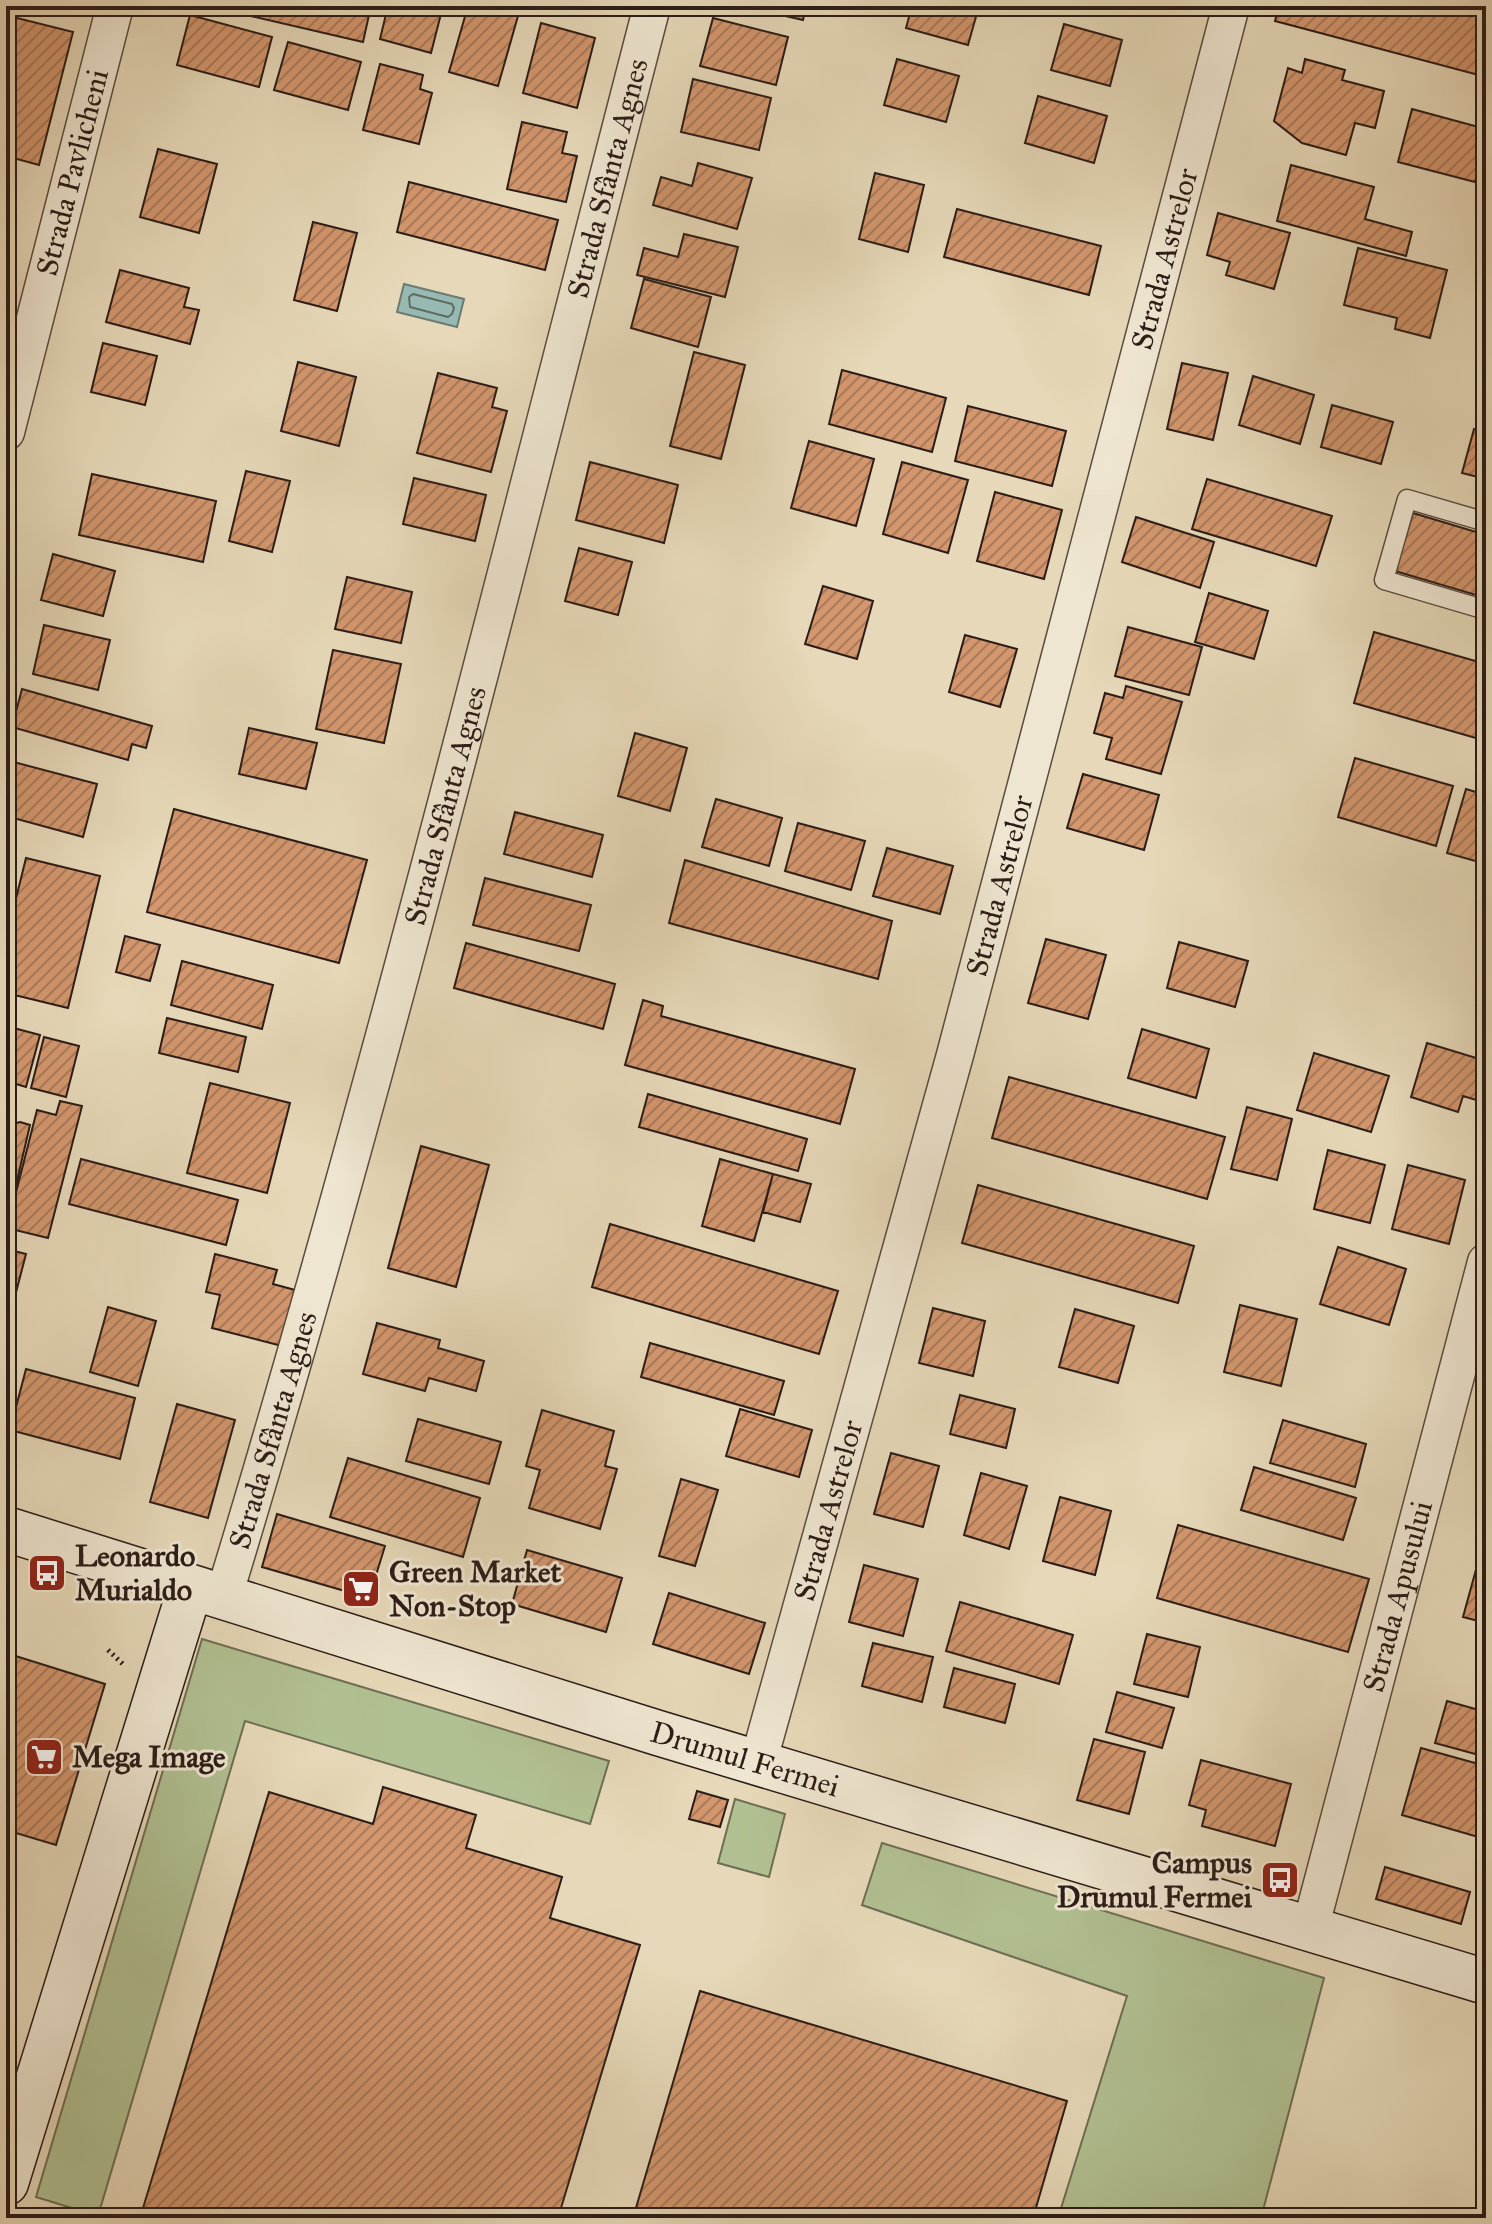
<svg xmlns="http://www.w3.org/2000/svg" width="1492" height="2224" font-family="'IM FELL Great Primer',serif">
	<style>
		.green { fill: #b1c092; stroke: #6e6e54; stroke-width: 2 }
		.water { fill: #96b9b1; stroke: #6b7a73; stroke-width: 2 }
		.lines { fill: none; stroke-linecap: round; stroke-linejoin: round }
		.shore { stroke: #606a64; stroke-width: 2 }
		.building { fill: url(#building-hatch); stroke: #2b1c17; stroke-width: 2 }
		.lane-casing { stroke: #5a4b3f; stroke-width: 21 }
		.street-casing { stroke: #5a4b3f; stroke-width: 39 }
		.secondary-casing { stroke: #2b1c17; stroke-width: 47 }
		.path { stroke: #2b1c17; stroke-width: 5; stroke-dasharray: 2 4; stroke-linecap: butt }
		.lane { stroke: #efe6d1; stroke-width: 18 }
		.street { stroke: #efe6d1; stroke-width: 36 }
		.secondary { stroke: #efe6d1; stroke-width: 44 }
		.labels { text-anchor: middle; stroke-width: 6; stroke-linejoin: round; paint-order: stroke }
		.street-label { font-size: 30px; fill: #2b1c17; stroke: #efe6d1 }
		.poi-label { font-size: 30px; font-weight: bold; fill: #2b1c17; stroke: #efe6d1; text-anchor: start }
	</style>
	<defs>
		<pattern id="building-hatch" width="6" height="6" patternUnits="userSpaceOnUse" patternTransform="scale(2)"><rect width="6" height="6" fill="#d3966d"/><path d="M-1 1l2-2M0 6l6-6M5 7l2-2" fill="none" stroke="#ab7a59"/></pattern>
	</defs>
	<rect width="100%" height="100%" fill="#e6d8b8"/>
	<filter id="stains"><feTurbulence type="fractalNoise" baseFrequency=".0025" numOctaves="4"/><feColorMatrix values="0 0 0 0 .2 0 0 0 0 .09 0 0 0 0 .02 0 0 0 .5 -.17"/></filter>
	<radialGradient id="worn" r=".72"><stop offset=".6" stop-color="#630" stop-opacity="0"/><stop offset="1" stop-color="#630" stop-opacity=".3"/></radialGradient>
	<!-- green -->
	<path class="green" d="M202,1639l407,122 -19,63 -345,-103 -147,495 -62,-19z
		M735,1799l50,15 -16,63 -51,-14z
		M882,1843l442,135 -63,240h-203l69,-222 -265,-91z"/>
	<!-- water -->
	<path class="water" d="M404,284l60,15 -7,28 -60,-15z"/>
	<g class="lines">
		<!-- shore -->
		<path class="shore" d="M413,294l39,10 2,4 -2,6 -4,3 -38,-10 -1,-10z"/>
	</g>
	<!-- building -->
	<path class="building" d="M208,6h163l-8,36z
		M388,6h55l-12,47 -51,-14z
		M468,6h15l35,10 -20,70 -49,-14z
		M741,6h65l-3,14z
		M912,6h67l-11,39 -62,-17z
		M1279,6h183l24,6v65l-211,-56z
		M190,15l82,22 -13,50 -82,-22z
		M13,17l60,15 -34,133 -33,-9v-111z
		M713,18l75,19 -12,48 -76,-19z
		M541,23l54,15 -18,70 -54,-15z
		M1064,24l58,16 -12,46 -59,-16z
		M288,42l73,20 -13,48 -74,-20z
		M897,59l62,17 -13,46 -62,-17z
		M1305,59l40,11 -3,10 42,11 -9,37 -20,-5 -9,32 -44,-12 -28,-22 14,-53 14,5z
		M380,64l43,11 -3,14 12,4 -13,51 -56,-14z
		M693,79l78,19 -12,52 -78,-18z
		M1038,96l69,20 -13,47 -69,-20z
		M1412,109l74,20v11l-11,42 -77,-20z
		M522,122l45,10 -5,21 15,3 -11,46 -59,-13z
		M158,149l59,15 -18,69 -59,-16z
		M698,163l54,15 -15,51 -84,-24 8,-28 31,9z
		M1291,165l83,22 -9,32 47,13 -6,24 -129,-35z
		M875,173l49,12 -16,67 -49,-13z
		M409,182l149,38 -13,50 -148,-38z
		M957,209l144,37 -12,49 -145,-38z
		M6,213l10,3 -10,33z
		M1218,213l72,20 -16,56 -48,-14 4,-13 -23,-7z
		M313,222l44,11 -20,78 -43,-11z
		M684,234l54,13 -13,50 -88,-22 7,-27 34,9z
		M1358,248l89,22 -17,68 -35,-9 2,-11 -53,-13z
		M120,270l69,18 -5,19 15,3 -9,34 -84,-22z
		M644,279l67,18 -13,50 -67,-19z
		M103,343l54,13 -12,49 -54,-13z
		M694,352l51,13 -24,94 -51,-13z
		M298,362l58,15 -17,69 -58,-15z
		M1182,363l46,10 -15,67 -46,-11z
		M842,370l104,28 -14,54 -103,-28z
		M438,373l59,15 -5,19 15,4 -16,61 -74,-19z
		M1253,376l61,19 -14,49 -61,-19z
		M1332,405l61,17 -12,42 -60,-17z
		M968,406l98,25 -14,55 -97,-25z
		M1474,429l12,3v47l-24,-6z
		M809,441l65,18 -18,67 -65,-18z
		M590,462l88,23 -14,58 -88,-23z
		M902,462l66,18 -20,73 -65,-19z
		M246,471l44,10 -18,71 -43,-11z
		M92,474l124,27 -13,61 -124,-27z
		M414,478l72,17 -11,46 -72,-17z
		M1207,479l125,37 -16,50 -124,-37z
		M995,492l67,18 -18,69 -67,-18z
		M1413,513l73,22v63l-91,-27z
		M1136,517l78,25 -14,46 -78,-26z
		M579,548l53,14 -14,53 -53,-14z
		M53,554l62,17 -12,45 -62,-16z
		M347,577l65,15 -11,51 -66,-14z
		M823,586l50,15 -16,58 -52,-15z
		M1209,593l59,18 -14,48 -59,-17z
		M44,625l66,15 -12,50 -65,-16z
		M1128,627l74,20 -13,48 -74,-19z
		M1374,632l112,32v77l-132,-38z
		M965,635l52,14 -17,58 -51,-15z
		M333,650l68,14 -17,79 -68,-14z
		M1126,686l56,16 -21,72 -55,-15 6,-21 -18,-5 11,-40 18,5z
		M22,689l130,37 -6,22 -14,-4 -4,16 -116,-33z
		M249,728l68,15 -11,46 -67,-15z
		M635,733l52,15 -17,63 -52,-15z
		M1355,758l98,28 -17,60 -98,-29z
		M6,760l91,24 -14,53 -77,-21z
		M1083,774l76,21 -15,55 -77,-22z
		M1466,789l20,6v69l-39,-11z
		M716,799l66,19 -13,48 -67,-19z
		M174,809l193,51 -28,103 -192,-51z
		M515,812l88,23 -11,42 -88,-23z
		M798,823l67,18 -14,49 -66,-19z
		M887,848l66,18 -13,48 -67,-18z
		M26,858l74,18 -32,132 -62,-15v-54z
		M685,860l207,61 -14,58 -209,-56z
		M485,878l106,27 -12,46 -106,-26z
		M125,936l35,9 -10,36 -34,-9z
		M1046,939l60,16 -18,64 -60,-16z
		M1179,942l69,19 -13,46 -68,-19z
		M466,943l149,41 -12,45 -149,-41z
		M182,961l91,24 -11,44 -91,-24z
		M1486,971v37l-10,-3z
		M643,1000l20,6 -2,10 194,53 -15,55 -215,-59z
		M167,1018l79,19 -8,35 -79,-19z
		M6,1026l34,9 -14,52 -20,-6z
		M1142,1029l67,20 -13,49 -68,-20z
		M44,1037l35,9 -13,51 -35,-9z
		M1427,1043l59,18v42l-23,-7 -5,16 -47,-15z
		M1314,1053l75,23 -18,56 -74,-22z
		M1009,1077l216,60 -18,62 -215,-61z
		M210,1083l80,20 -23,90 -80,-20z
		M648,1094l159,45 -9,32 -159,-44z
		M60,1101l22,5 -34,132 -41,-10 30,-118 19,5z
		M1247,1107l45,12 -15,61 -46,-11z
		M20,1122l10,3 -21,90h-3v-89z
		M421,1146l68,19 -33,122 -68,-19z
		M1328,1150l57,15 -15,58 -56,-14z
		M81,1159l157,41 -12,45 -157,-41z
		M720,1159l53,15 -19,67 -52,-15z
		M1408,1165l57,15 -16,64 -57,-15z
		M773,1174l38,10 -11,38 -37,-10z
		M978,1185l216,61 -16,57 -216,-60z
		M610,1224l228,67 -19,63 -227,-67z
		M1338,1247l68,22 -17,56 -69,-21z
		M6,1249l20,5 -13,50 -7,-2z
		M215,1254l62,16 -4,14 22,6 -13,56 -70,-18 8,-33 -14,-3z
		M1240,1305l57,14 -16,67 -57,-14z
		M108,1307l48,14 -18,65 -48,-14z
		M933,1308l52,13 -12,55 -54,-13z
		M1075,1309l59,17 -16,57 -59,-16z
		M377,1323l63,17 -2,8 46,13 -8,30 -47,-13 -4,13 -62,-17z
		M650,1343l134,38 -10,34 -133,-38z
		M26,1369l109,29 -15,61 -110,-29z
		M960,1395l55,14 -9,39 -56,-14z
		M177,1404l58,16 -27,98 -58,-16z
		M740,1409l72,21 -13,47 -73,-21z
		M542,1410l72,21 -9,35 12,3 -17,60 -71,-21 11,-38 -14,-4z
		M418,1419l83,23 -12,42 -83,-23z
		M1283,1420l83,24 -11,43 -85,-24z
		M891,1453l48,13 -16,61 -49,-13z
		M348,1458l132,40 -17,59 -133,-40z
		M1254,1467l102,31 -13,42 -102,-30z
		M981,1473l46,13 -18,63 -45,-14z
		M681,1479l37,11 -23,76 -36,-10z
		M1060,1497l51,14 -16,64 -52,-14z
		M277,1514l108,32 -16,52 -107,-31z
		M1178,1525l191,54 -21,73 -191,-54z
		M1486,1533v90l-23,-6z
		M527,1550l95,28 -16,54 -94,-28z
		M864,1565l54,14 -15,57 -54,-14z
		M669,1593l96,30 -16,51 -96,-30z
		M960,1602l113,33 -14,49 -113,-33z
		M1147,1634l53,13 -12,50 -54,-13z
		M873,1643l60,14 -11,45 -60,-16z
		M6,1653l99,31 -49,161 -50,-15z
		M954,1668l61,16 -10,39 -61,-16z
		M1117,1692l57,16 -12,40 -56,-16z
		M1447,1701l39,11v45l-51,-14z
		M1094,1739l51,13 -16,62 -52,-14z
		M1421,1748l65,18 -1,73 -83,-24z
		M1201,1760l90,24 -16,62 -73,-20 4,-16 -17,-5z
		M383,1787l93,28 -10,33 96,29 -12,41 90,27 -82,273h-418l129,-426 104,32z
		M697,1791l31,9 -8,27 -31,-8z
		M1385,1867l85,25 -9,32 -85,-25z
		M6,1937l10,3 -10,32z
		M700,1991l367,110 -34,117h-400z"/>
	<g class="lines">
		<!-- lane casing -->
		<g class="lane-casing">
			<path id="lane" d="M1486,522l-79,-23 -23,81 102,30"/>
		</g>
		<!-- street casing -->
		<g class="street-casing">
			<g id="street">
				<path id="s1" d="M6,432l109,-426"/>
				<path id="s2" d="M223,1599c160,-526 291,-1061 429,-1593"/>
				<path id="s3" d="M758,1763l197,-708 276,-1049"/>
				<path id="s4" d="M1310,1929l176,-667"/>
			</g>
		</g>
		<!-- secondary casing -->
		<g class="secondary-casing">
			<g id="secondary">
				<path id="s5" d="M6,1529l652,204 828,249"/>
				<path d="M6,2183l184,-594"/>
			</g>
		</g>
		<!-- path -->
		<path class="path" d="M108,1650l17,16"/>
		<!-- lane -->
		<use href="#lane" class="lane"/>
		<!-- street -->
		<use href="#street" class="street"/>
		<!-- secondary -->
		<use href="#secondary" class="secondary"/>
	</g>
	<!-- icons -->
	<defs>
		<g id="bus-square" transform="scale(2)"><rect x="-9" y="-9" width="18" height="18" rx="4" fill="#8f2418" stroke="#efe6d1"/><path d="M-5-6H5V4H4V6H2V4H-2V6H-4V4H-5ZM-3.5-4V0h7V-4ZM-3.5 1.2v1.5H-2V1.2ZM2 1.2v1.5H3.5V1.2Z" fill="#fff"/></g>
		<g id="supermarket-square" transform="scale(2)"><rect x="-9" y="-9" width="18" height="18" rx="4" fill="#8f2418" stroke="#efe6d1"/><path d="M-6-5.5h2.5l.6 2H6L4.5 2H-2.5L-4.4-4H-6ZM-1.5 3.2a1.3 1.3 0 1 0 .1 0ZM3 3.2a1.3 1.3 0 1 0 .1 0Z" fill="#fff"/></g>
	</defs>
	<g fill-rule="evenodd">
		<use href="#bus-square" x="47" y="1573"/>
		<use href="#supermarket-square" x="361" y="1589"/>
		<use href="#supermarket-square" x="44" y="1757"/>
		<use href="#bus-square" x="1280" y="1880"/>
	</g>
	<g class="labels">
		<!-- street labels -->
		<g class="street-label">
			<text dy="10" stroke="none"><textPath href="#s1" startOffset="268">Strada Pavlicheni</textPath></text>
			<text dy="10" stroke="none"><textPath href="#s2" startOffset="1472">Strada Sfânta Agnes</textPath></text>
			<text dy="10" stroke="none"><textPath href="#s3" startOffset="1558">Strada Astrelor</textPath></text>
			<text dy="10" stroke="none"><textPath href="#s2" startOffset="824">Strada Sfânta Agnes</textPath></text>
			<text dy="10" stroke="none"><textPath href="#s3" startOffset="910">Strada Astrelor</textPath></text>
			<text dy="10" stroke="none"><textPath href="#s2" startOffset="176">Strada Sfânta Agnes</textPath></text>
			<text dy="10" stroke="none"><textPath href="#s3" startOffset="262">Strada Astrelor</textPath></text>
			<text dy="10" stroke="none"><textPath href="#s4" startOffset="344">Strada Apusului</textPath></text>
			<text dy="10" stroke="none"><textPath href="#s5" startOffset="774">Drumul Fermei</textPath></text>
		</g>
		<!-- poi labels -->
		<g class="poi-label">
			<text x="75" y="1566">Leonardo<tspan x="75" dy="34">Murialdo</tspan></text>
			<text x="389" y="1582">Green Market<tspan x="389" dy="34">Non-Stop</tspan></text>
			<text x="72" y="1767">Mega Image</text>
			<text x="1252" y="1873" text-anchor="end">Campus<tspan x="1252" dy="34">Drumul Fermei</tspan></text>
		</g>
	</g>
	<!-- margin -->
	<rect width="1492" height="2224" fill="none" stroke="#e6d8b8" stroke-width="32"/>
	<rect x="8" y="8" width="1476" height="2208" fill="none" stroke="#2b1c17" stroke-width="4"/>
	<rect x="16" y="16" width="1460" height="2192" fill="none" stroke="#2b1c17" stroke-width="2"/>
	<rect width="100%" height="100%" filter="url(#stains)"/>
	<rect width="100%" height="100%" fill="url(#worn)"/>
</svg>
